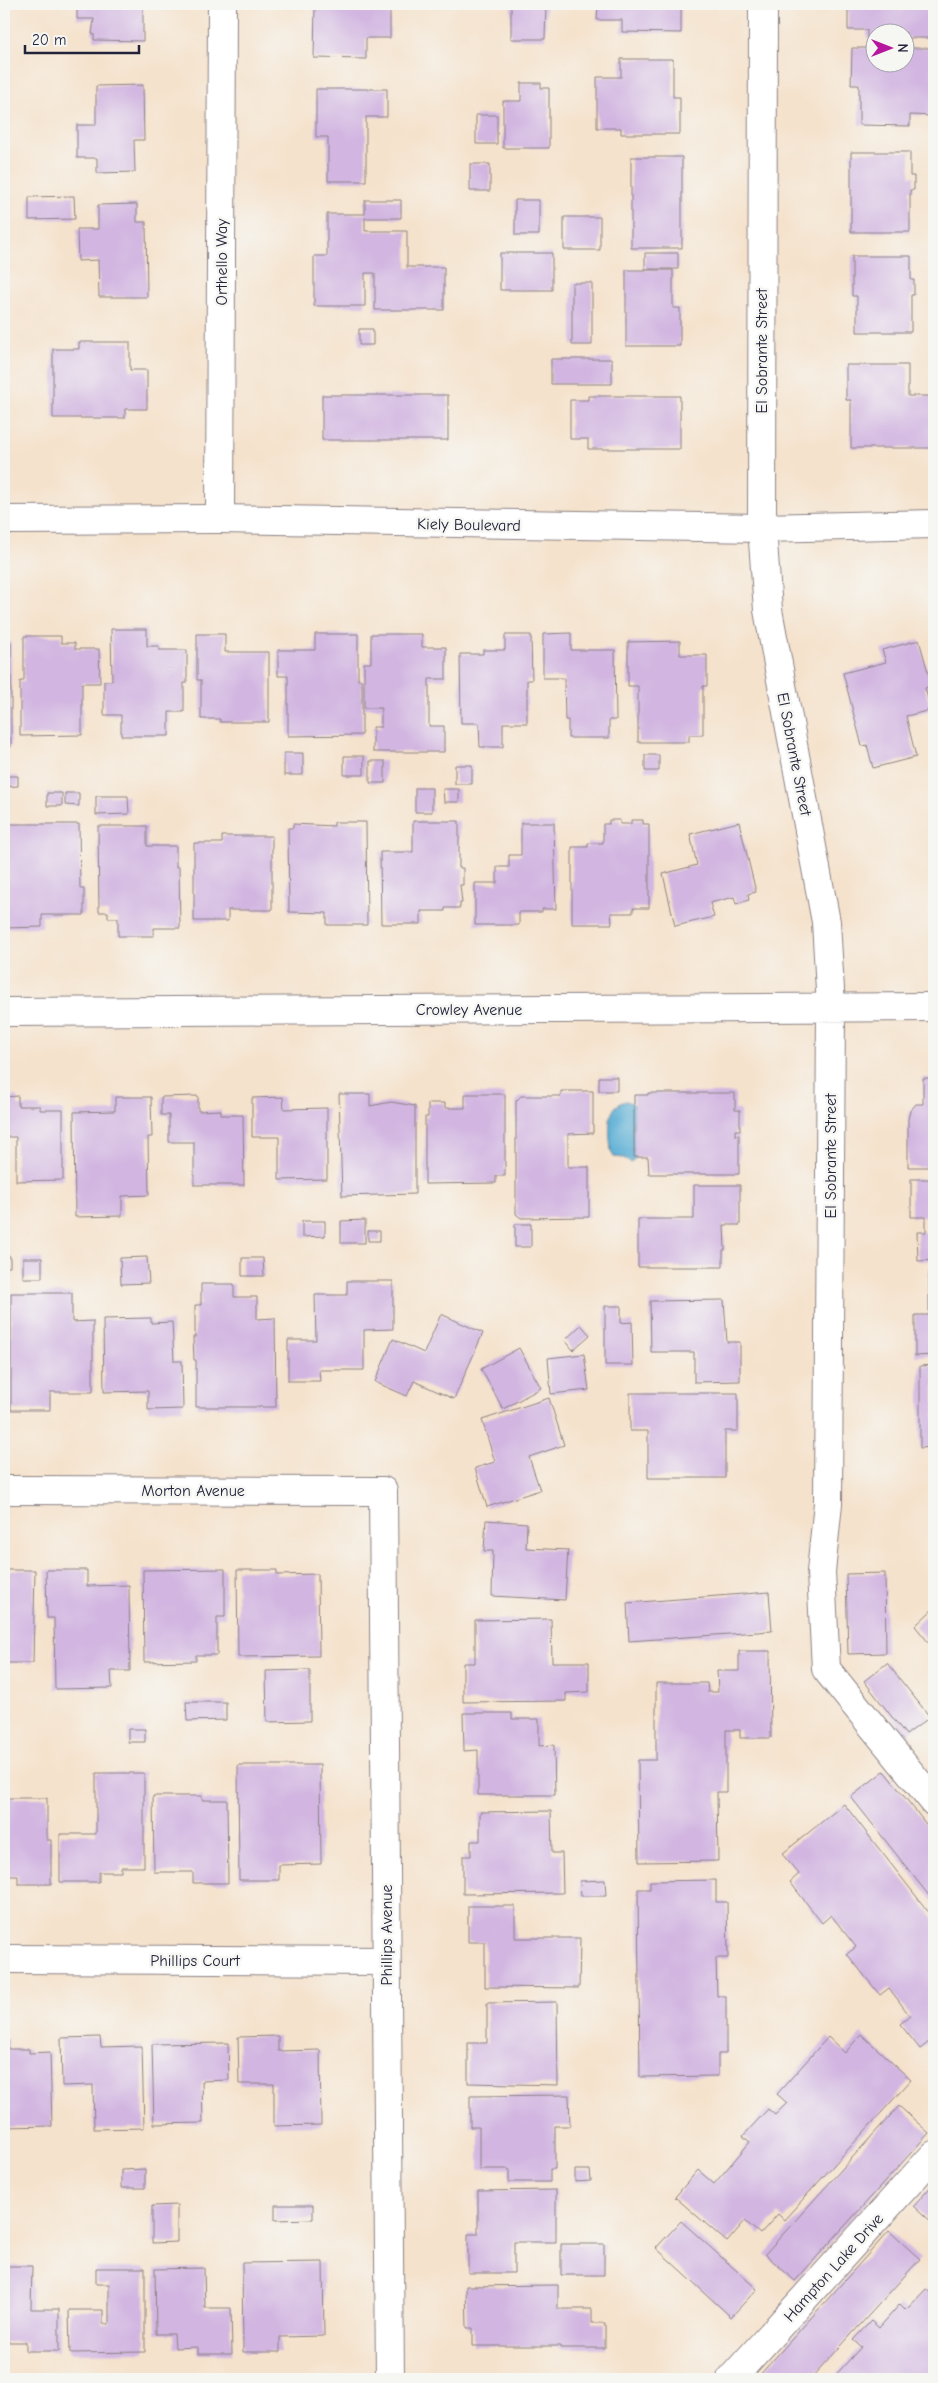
<svg xmlns="http://www.w3.org/2000/svg" width="938" height="2383" font-family="'Comic Neue',sans-serif">
	<style>
		.water { fill: #58add4; stroke: #3d6888 }
		.building { fill: #d2b6e1 }
		.lines { fill: none; stroke-linecap: round; stroke-linejoin: round }
		.minor-casing { stroke: #8c8284; stroke-width: 30 }
		.major-casing { stroke: #8c8284; stroke-width: 30 }
		.minor { stroke: #fff; stroke-width: 28 }
		.major { stroke: #fff; stroke-width: 28 }
		.labels { text-anchor: middle; stroke-width: 5; stroke-linejoin: round; paint-order: stroke }
		.street-label { font-size: 16px; fill: #22223b; stroke: #f6f6f2 }
	</style>
	<rect width="100%" height="100%" fill="#f6f6f2"/>
	<filter id="ink" filterUnits="userSpaceOnUse"><feTurbulence type="fractalNoise" baseFrequency=".02" numOctaves="2"/><feDisplacementMap in="SourceGraphic" scale="10" xChannelSelector="R" yChannelSelector="G"/><feConvolveMatrix kernelMatrix="1 2 1 2 8 2 1 2 1" color-interpolation-filters="sRGB"/></filter>
	<filter id="wash" filterUnits="userSpaceOnUse"><feTurbulence type="fractalNoise" baseFrequency=".0096" numOctaves="4" result="noise"/><feDisplacementMap in="SourceGraphic" scale="20" xChannelSelector="R" yChannelSelector="G"/><feGaussianBlur stdDeviation="1.12" result="paint"/><feColorMatrix in="noise" values="0 0 0 0 0 0 0 0 0 0 0 0 0 0 0 0 0 1.4 0 .05"/><feComposite in="paint" operator="in"/></filter>
	<g filter="url(#wash)">
		<rect width="100%" height="100%" fill="#f5e2cc"/>
		<!-- water -->
		<path class="water" d="M626,1101l6,2 4,6 -3,16 3,16 -3,10 3,7 -5,5 -7,-5 -10,-1 -3,-5c-1,-18 -7,-46 15,-51z"/>
		<g id="blocks">
			<!-- building -->
			<path class="building" d="M77,4h66v37l-49,-1v-6h-2l2,-15h-17z
				M315,4h75v34h-24v21l-52,-1z
				M511,4h35l-1,35h-34z
				M598,4h83v29l-59,-1v-12h-25z
				M848,4h86v34h-28v-6h-30v6h-9v-8h-19z
				M852,48h24v14h30v-14h28v68l-24,-1v11l-51,-1v-40h-8z
				M621,59h52v38h7v37h-59v-6h-24v-51h24z
				M521,83h20v5h8v60h-46v-47h18z
				M143,85l1,55h-10l1,32 -38,1v-15h-20v-33h19v-39z
				M316,89h71v28h-21v64h-38v-44h-12z
				M476,115h21v29h-21z
				M851,152h59v24h4v14h-4v42h-59z
				M631,157h51v91h-51z
				M470,164h20v27h-20z
				M74,196l1,23 -46,1v-23z
				M365,200h36v18h-36v13h42v36h37v43h-69v-37h-10v33h-51v-50h13v-42h38z
				M515,200h24v35h-24z
				M137,204v18h9l1,75h-48l-1,-37 -20,1 -1,-32h21v-24z
				M564,217h36v33h-36z
				M500,253h52v37h-52z
				M645,253h33v16h-33z
				M852,256h59v24h3v15h-3v37h-54v-36h-5z
				M626,270h47v38h7v38h-54z
				M572,283h20v62h-20z
				M359,329h14v16h-14z
				M79,342h51v28h17v39h-22v9h-72v-69h26z
				M551,359h61v25h-61z
				M846,365h62v31h26v52h-83v-48h-5z
				M322,395h126v45h-126z
				M588,396h92v53h-92v-10h-18v-39h18z
				M111,629h36v17h12v4h28v33h-3v29h-15v24h-48v-21h-17v-34h8z
				M571,633v17h44l1,70h-7v18h-41v-18h-3l-1,-42h-21v-44z
				M197,634h28v18h44v70h-49v-3h-19v-39h-4z
				M315,634h43v46h4v55l-74,1v-60h-10v-26h37z
				M371,634h51v13h24v32h-17v47h15v26h-71v-25h8v-19h-17v-45h7z
				M505,635h26l1,45h-5v43h-24v24h-23l-1,-24h-18l-1,-69h23v-4h22z
				M24,636h37v7h14v6h24l1,34h-18v52l-62,1v-55h4z
				M919,640l13,46 -7,2 6,22 -25,6 10,41 -43,11 -6,-23 -5,1 -19,-73 43,-11 -4,-12z
				M680,641v14h27v31h-4v49h-14v7h-51v-56h-10v-44z
				M4,642h7v105l-7,-1z
				M284,753h19v22h-19z
				M645,755h14v16h-14z
				M344,756h20v19h-20z
				M370,761h15v22h-15z
				M455,765h17v19h-17z
				M4,776h14v10l-14,1z
				M415,788h17v24h-17z
				M443,789h16v13h-15z
				M47,793h15v13h-15z
				M65,793h14v13l-14,-1z
				M96,796h32l1,18 -33,1z
				M609,820h11v4h11v-4h12v4h6v84h-16v5h-22l1,11h-40v-77h16v-4h15v-19h6z
				M413,821h46v47h4v17h-3l2,18h-2v5h-15v3h-24v13h-40l-1,-72h33z
				M334,822h32l1,103h-40v-12l-38,-1 -1,-84h5v-4l41,2z
				M739,822l17,70 -8,2 1,6 -13,4 -2,-7 -24,6 4,14 -39,9 -12,-52 34,-9 -7,-31z
				M521,823h33l2,86h-14v3h-23v13h-44v-42h22v-16h12v-12h12z
				M4,824h75l1,65h4v26h-42v12l-38,1z
				M98,826h49v20h29v21h3l1,61h-26v8h-36v-18h-10v-6h-9z
				M222,836h50v74h-44v11h-34v-78h28z
				M599,1077h18v14h-18z
				M923,1078h11v89h-26v-48l2,-8 6,-7h7z
				M561,1091h32v42l-25,1v33h21v50l-68,1 -5,-4v-113l5,-5h40z
				M648,1093h87v17h5v20h-5v5h4v39h-90l-1,-17h-14v-62h14z
				M339,1094h31v12l21,-4 24,4v88l-73,2z
				M465,1094h40v82h-9v7l-71,1v-67h3v-14h17v5h20z
				M18,1096v10h22v4h23v70l-47,1v-44h-12v-40z
				M198,1096v15l23,-1v5h22l1,70h-50v-43h-25v-27h-8v-18z
				M115,1097h36l1,40h-4l1,58 -27,1v20l-47,1 -1,-105 41,-1z
				M283,1097l1,12 43,-1v71l-48,1v-43h-27v-39z
				M911,1179h23v81l-16,1 -1,-29h9v-15h-15z
				M694,1185h46v40h-16l1,25h-2v17h-85v-48h56z
				M365,1220v23h-24v-22z
				M302,1221h23v15l-23,1z
				M515,1224h16v23h-16z
				M368,1231h12v10h-12z
				M4,1256h6v11h-6z
				M147,1257l2,26 -28,1 -1,-26z
				M23,1258h19v20h-19z
				M242,1258h21l1,18h-22z
				M929,1272h5v83l-19,1v-41h14z
				M347,1281h46v48l-29,1v40h-45l1,11h-32v-41h28l-1,-45h32z
				M201,1284h33v13h23v22l18,-1 1,89h-80v-47h-2l-1,-23h2v-32h6z
				M11,1293h61v29l21,-1v71h-43v18h-39z
				M724,1300l3,42h13v39l-46,1v-30h-43l-1,-51z
				M605,1306h16v17l11,-1 1,43h-28z
				M441,1314l42,19 -29,66 -40,-18 -7,15 -32,-14 18,-43 31,14z
				M151,1318v5l21,-1 2,39h8l1,48 -35,1v-19l-44,1 -1,-73z
				M581,1325l9,10 -17,15 -8,-10z
				M519,1348l22,40 -38,21 -22,-40z
				M584,1354l5,36 -38,4 -3,-36z
				M934,1365v82l-14,1v-82z
				M630,1393h108v38h-13v47h-77v-47h-18z
				M549,1398l15,47 -35,12 11,33 -53,17 -12,-39 20,-6 -13,-42z
				M486,1520l41,3 -1,25 42,2 -3,50 -73,-4 1,-45h-9z
				M225,1569v48h-8v38h-21v6l-52,1 -1,-92z
				M4,1570h31l-2,93h-29z
				M46,1570h41v16l42,-1 1,86h-19l1,17 -57,1 -1,-71h-7z
				M237,1570h40v5l41,-1 1,82 -81,1z
				M885,1573l1,80 -38,1 -2,-80z
				M769,1592l3,39 -143,10 -2,-38z
				M934,1608v41l-19,-23z
				M551,1619l1,43h37v30l-23,1v8l-103,1v-39h12v-43z
				M739,1651h31l1,87h-31v-8h-14v62h-9l1,69 -79,1 -1,-102h18v-77h51l1,9h10l-1,-21h22z
				M887,1663l43,54 -24,18 -42,-54z
				M310,1670v51l-43,1 -1,-51z
				M186,1702h40v18l-39,1z
				M463,1713h49v6h27v27l15,-1 1,50h-77v-45l-14,1z
				M128,1729h17v13h-17z
				M238,1765h82l1,99 -42,1v15h-40z
				M884,1771l50,63v68l-83,-105z
				M96,1773h48v94h-23v5h-22v10h-39v-48h36z
				M153,1796h49v4h25l1,83h-35v-11h-39z
				M4,1798h43v42h4v44h-33v-8h-14z
				M844,1804l90,115v119l-14,11 -20,-25 10,-8 -21,-28 -9,7 -33,-41 9,-7 -25,-32 -9,8 -32,-41 9,-8 -17,-20z
				M551,1811l1,42h10l1,40 -100,1v-38h8v-15h9v-29z
				M605,1880l1,16h-25l-1,-15z
				M716,1880v22h11l1,56h-12l1,38h9v58h-8v22l-78,1 -2,-188h12v-8z
				M468,1906h47v32h65l-1,50 -94,-1v-45h-17z
				M557,2002l1,83 -90,-2v-40h19v-40z
				M861,2034l50,46 -127,140 -6,-6 -18,20 -15,-13 -18,21 -52,-45 23,-27 16,14 36,-42 -7,-6 25,-27 7,6 12,-12 -10,-9 51,-57 17,16z
				M278,2036v15l42,-1 1,75 -47,1v-42h-35l-1,-47z
				M100,2037l1,10 41,-1 2,82 -50,1 -1,-44 -31,1 -1,-48z
				M4,2040h4v9h21v4l21,-1 2,74 -48,1z
				M228,2043l1,37 -27,1 1,42 -49,1 -2,-80z
				M569,2095l1,31h-15v43h-5v13h-41v-13h-30v-42h-9v-31z
				M899,2106l30,27 -134,148 -30,-27z
				M145,2169v19h-24v-18z
				M575,2170h15l1,11 -16,1z
				M934,2183v41l-20,-18z
				M556,2190v52h-42v31h-46v-39h10v-43z
				M177,2205v37l-25,1v-37z
				M275,2205h38v14l-38,1z
				M681,2221l76,68 -26,28 -75,-69z
				M889,2231l31,28 -109,120h-55z
				M561,2244h43v31h-43z
				M323,2262l1,74 -44,1v15h-37l-1,-89z
				M4,2266h28l-1,43h28v42h-33v-9h-22z
				M96,2268h49v84l-75,1 -1,-43h34v14h6v-40h-13z
				M204,2268l1,40h26l1,46h-34v-7l-23,1 -1,-14h-18l-1,-65z
				M558,2285v24h34v14h13v25h-45v-2h-87v-18h-6l-1,-42z
				M926,2289l8,7v83h-102l29,-32 -8,-7 18,-19 8,7 21,-24 6,6z"/>
		</g>
	</g>
	<g filter="url(#ink)">
		<use href="#blocks" fill-opacity="0" stroke="#8c8284" stroke-width="1"/>
		<g class="lines">
			<!-- minor casing -->
			<g class="minor-casing">
				<path id="minor" d="M763,4l-1,524 6,82 58,312 5,85 -3,496 -7,69 5,97 108,133
					M220,519l2,-515
					M4,1012l930,-5
					M4,1490l379,1 7,888
					M4,1959l382,2
					M731,2379l203,-224"/>
			</g>
			<!-- major casing -->
			<g class="major-casing">
				<path id="major" d="M4,520l216,-1 542,9 172,-4"/>
			</g>
			<!-- minor -->
			<use href="#minor" class="minor"/>
			<!-- major -->
			<use href="#major" class="major"/>
		</g>
	</g>
	<g class="labels">
		<!-- street labels -->
		<g class="street-label">
			<text transform="translate(221 262) rotate(-90)" y="6">Orthello Way</text>
			<text transform="translate(761 351) rotate(-90)" y="6">El Sobrante Street</text>
			<text transform="translate(469 524) rotate(1)" y="6">Kiely Boulevard</text>
			<text transform="translate(795 754) rotate(79)" y="6">El Sobrante Street</text>
			<text x="469" y="1015">Crowley Avenue</text>
			<text transform="translate(830 1156) rotate(-90)" y="6">El Sobrante Street</text>
			<text x="193" y="1496">Morton Avenue</text>
			<text transform="translate(386 1935) rotate(-90)" y="6">Phillips Avenue</text>
			<text x="195" y="1966">Phillips Court</text>
			<text transform="translate(833 2267) rotate(-48)" y="6">Hampton Lake Drive</text>
		</g>
	</g>
	<!-- margin -->
	<rect width="938" height="2383" fill="none" stroke="#f6f6f2" stroke-width="20"/>
	<!-- north arrow -->
	<g transform="translate(890 48) rotate(90)"><circle r="24" fill="#f6f6f2" stroke="#a1a1a9"/>
	<path d="M0-4L9 19L0 12L-9 19Z" fill="#b5179e"/>
	<text y="-8" font-size="14" font-weight="bold" text-anchor="middle" fill="#22223b">N</text>
	</g>
	<!-- scale -->
	<path d="M25 45v8h114v-8" fill="none" stroke="#22223b" stroke-width="2.5"/>
	<text x="32" y="45" font-size="15" fill="#22223b" stroke="#f6f6f2" stroke-width="4" paint-order="stroke">20 m</text>
</svg>
